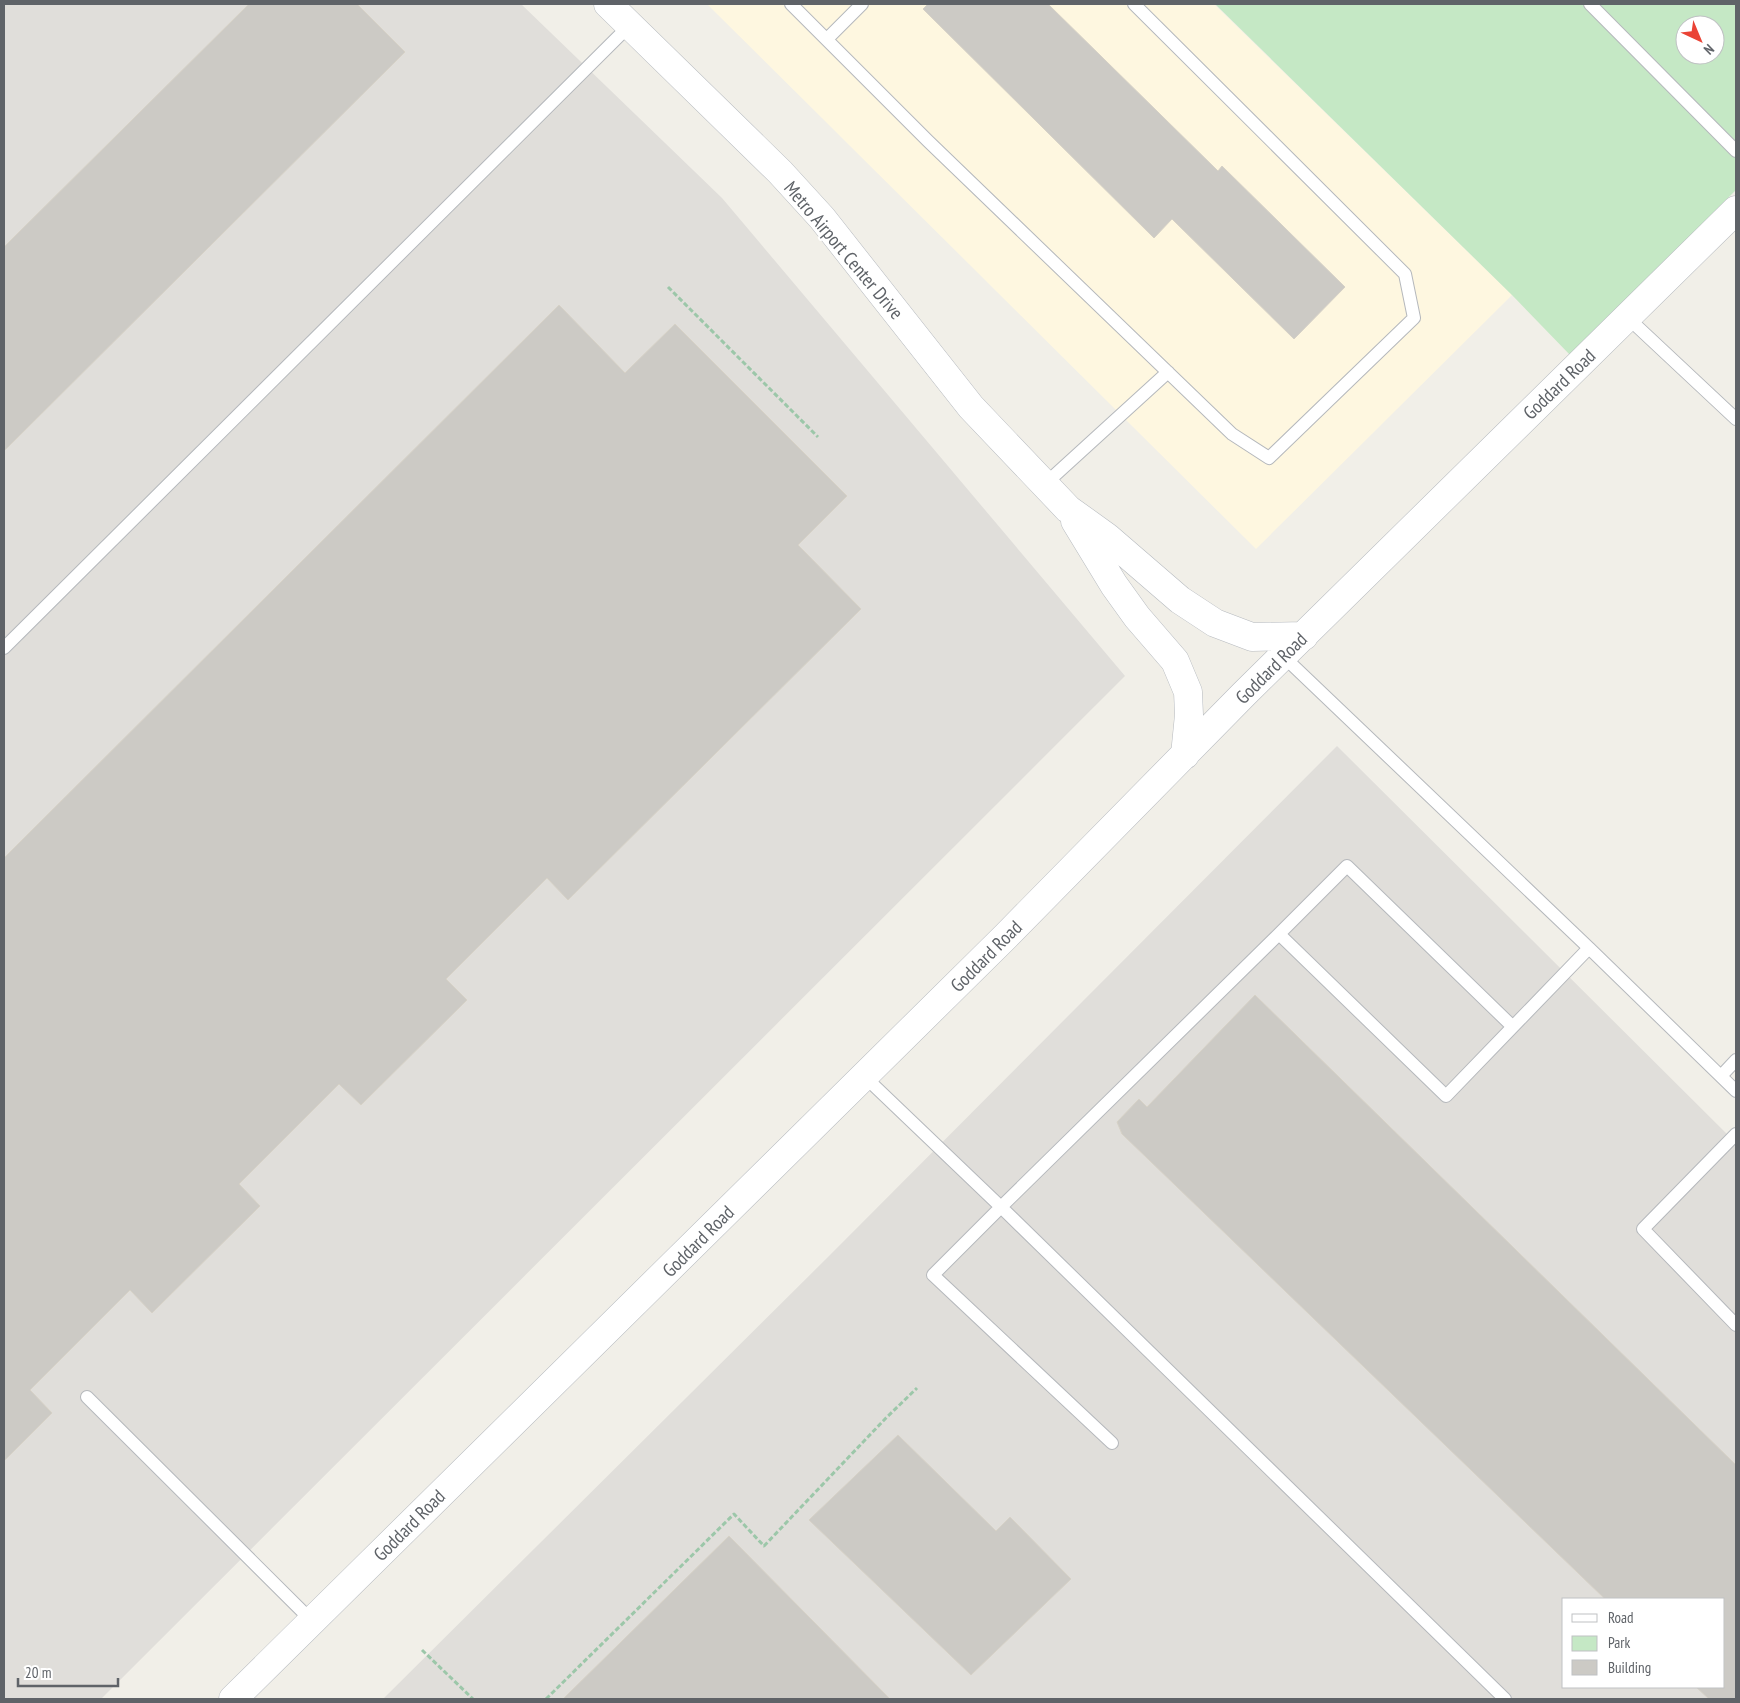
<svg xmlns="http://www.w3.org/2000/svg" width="1740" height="1703" font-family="'PT Sans Narrow',sans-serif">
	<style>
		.commercial { fill: #fef7e0 }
		.industrial { fill: #e0deda; fill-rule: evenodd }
		.green { fill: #c5e8c5; fill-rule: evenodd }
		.building { fill: #cccac5; stroke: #d6d1c6 }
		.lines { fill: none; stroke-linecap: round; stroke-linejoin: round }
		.lane-casing { stroke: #b5b8bc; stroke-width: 14 }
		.secondary-casing { stroke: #b6babf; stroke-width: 29 }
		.path { stroke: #9cc7a9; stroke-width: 3; stroke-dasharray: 5 2.5; stroke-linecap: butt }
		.lane { stroke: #fff; stroke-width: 12 }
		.secondary { stroke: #fff; stroke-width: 28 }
		.labels { text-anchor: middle; stroke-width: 4; stroke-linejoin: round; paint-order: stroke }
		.street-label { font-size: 19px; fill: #5f6368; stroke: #fff }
	</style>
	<rect width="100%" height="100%" fill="#f1efe8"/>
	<!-- commercial -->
	<path class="commercial" d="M707,4h507l298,291 -256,254z"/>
	<!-- industrial -->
	<path class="industrial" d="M4,4h517l201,194 403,478 -1024,1023h-97z
		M1337,746l399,397v556h-1353l447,-444zM1564,1599h160v88h-160z"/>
	<!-- green -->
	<path class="green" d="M1215,4h521v186l-166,165 -58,-60zM1685,25h30v30h-30z"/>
	<!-- building -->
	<path class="building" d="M249,4h108l48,48 -401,399v-204z
		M928,4h120l170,167 4,-5 123,121 -51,52 -122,-120 -18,19 -231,-229z
		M559,305l66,68 50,-49 172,172 -49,49 63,64 -293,291 -21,-22 -101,101 21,21 -106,105 -22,-21 -100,100 21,22 -108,107 -22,-23 -100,100 22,23 -48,48v-603z
		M1255,995l481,470v234h-27l-13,-12h28v-88h-119l-483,-465 -5,-12 22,-23 8,8z
		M898,1435l98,96 14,-14 61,62 -100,96 -162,-155z
		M729,1536l161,163h-327z"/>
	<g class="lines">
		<!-- lane casing -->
		<g class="lane-casing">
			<path id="lane" d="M791,4l137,137 304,293 37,24 145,-140 -9,-44 -271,-270
				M1590,4l146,147
				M827,39l35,-35
				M1627,317l109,102
				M1044,485l124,-113
				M4,648l626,-623
				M1279,934l68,-68 165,160
				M1589,948l147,143
				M864,1076l137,131 278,-273 167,162 143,-148 -306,-292
				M1721,1076l15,-16
				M1736,1134l-93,95 93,96
				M87,1397l225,224
				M1112,1443l-179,-168 68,-68 504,492"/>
		</g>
		<!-- secondary casing -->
		<g class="secondary-casing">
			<path id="secondary" d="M608,4l172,168 42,46 149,189 97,102 39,28 73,63 35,23 37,14 52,-1
				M1075,521l39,64 23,32 38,44 13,31 1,23 -4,40
				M233,1699l773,-763 238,-242 492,-484"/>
		</g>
		<!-- path -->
		<path class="path" d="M668,287l150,150
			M422,1650l51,49
			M546,1699l188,-185 30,32 121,-127 32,-31"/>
		<!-- lane -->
		<use href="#lane" class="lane"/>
		<!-- secondary -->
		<use href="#secondary" class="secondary"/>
	</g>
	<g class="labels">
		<!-- street labels -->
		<g class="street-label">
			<text transform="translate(844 250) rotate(50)" y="7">Metro Airport Center Drive</text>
			<text transform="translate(1559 384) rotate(-44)" y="7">Goddard Road</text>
			<text transform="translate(1271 668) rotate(-45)" y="7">Goddard Road</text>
			<text transform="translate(986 956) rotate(-45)" y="7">Goddard Road</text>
			<text transform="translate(698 1241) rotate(-45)" y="7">Goddard Road</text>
			<text transform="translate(409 1525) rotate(-45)" y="7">Goddard Road</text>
		</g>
	</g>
	<!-- border -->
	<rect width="1740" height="1703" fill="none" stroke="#5f6368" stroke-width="10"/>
	<!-- legend -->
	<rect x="1562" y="1598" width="162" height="90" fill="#ffffff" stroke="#bfc1c3"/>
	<rect x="1572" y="1614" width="25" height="8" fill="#ffffff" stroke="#bfc1c3"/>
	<text x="1608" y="1623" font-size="15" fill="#5f6368">Road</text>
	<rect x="1572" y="1636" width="25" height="15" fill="#c5e8c5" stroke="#bfc1c3"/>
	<text x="1608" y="1648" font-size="15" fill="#5f6368">Park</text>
	<rect x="1572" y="1660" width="25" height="15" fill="#cccac5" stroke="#bfc1c3"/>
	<text x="1608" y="1673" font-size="15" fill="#5f6368">Building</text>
	<!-- north arrow -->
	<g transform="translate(1700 40) rotate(136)"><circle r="24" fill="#ffffff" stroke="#bfc1c3"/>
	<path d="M0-4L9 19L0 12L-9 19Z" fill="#ea4335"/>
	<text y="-8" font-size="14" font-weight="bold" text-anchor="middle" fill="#5f6368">N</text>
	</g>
	<!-- scale -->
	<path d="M18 1678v8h100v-8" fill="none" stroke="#5f6368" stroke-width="2.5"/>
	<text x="25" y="1678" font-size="15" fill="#5f6368" stroke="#ffffff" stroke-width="4" paint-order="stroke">20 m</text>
</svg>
